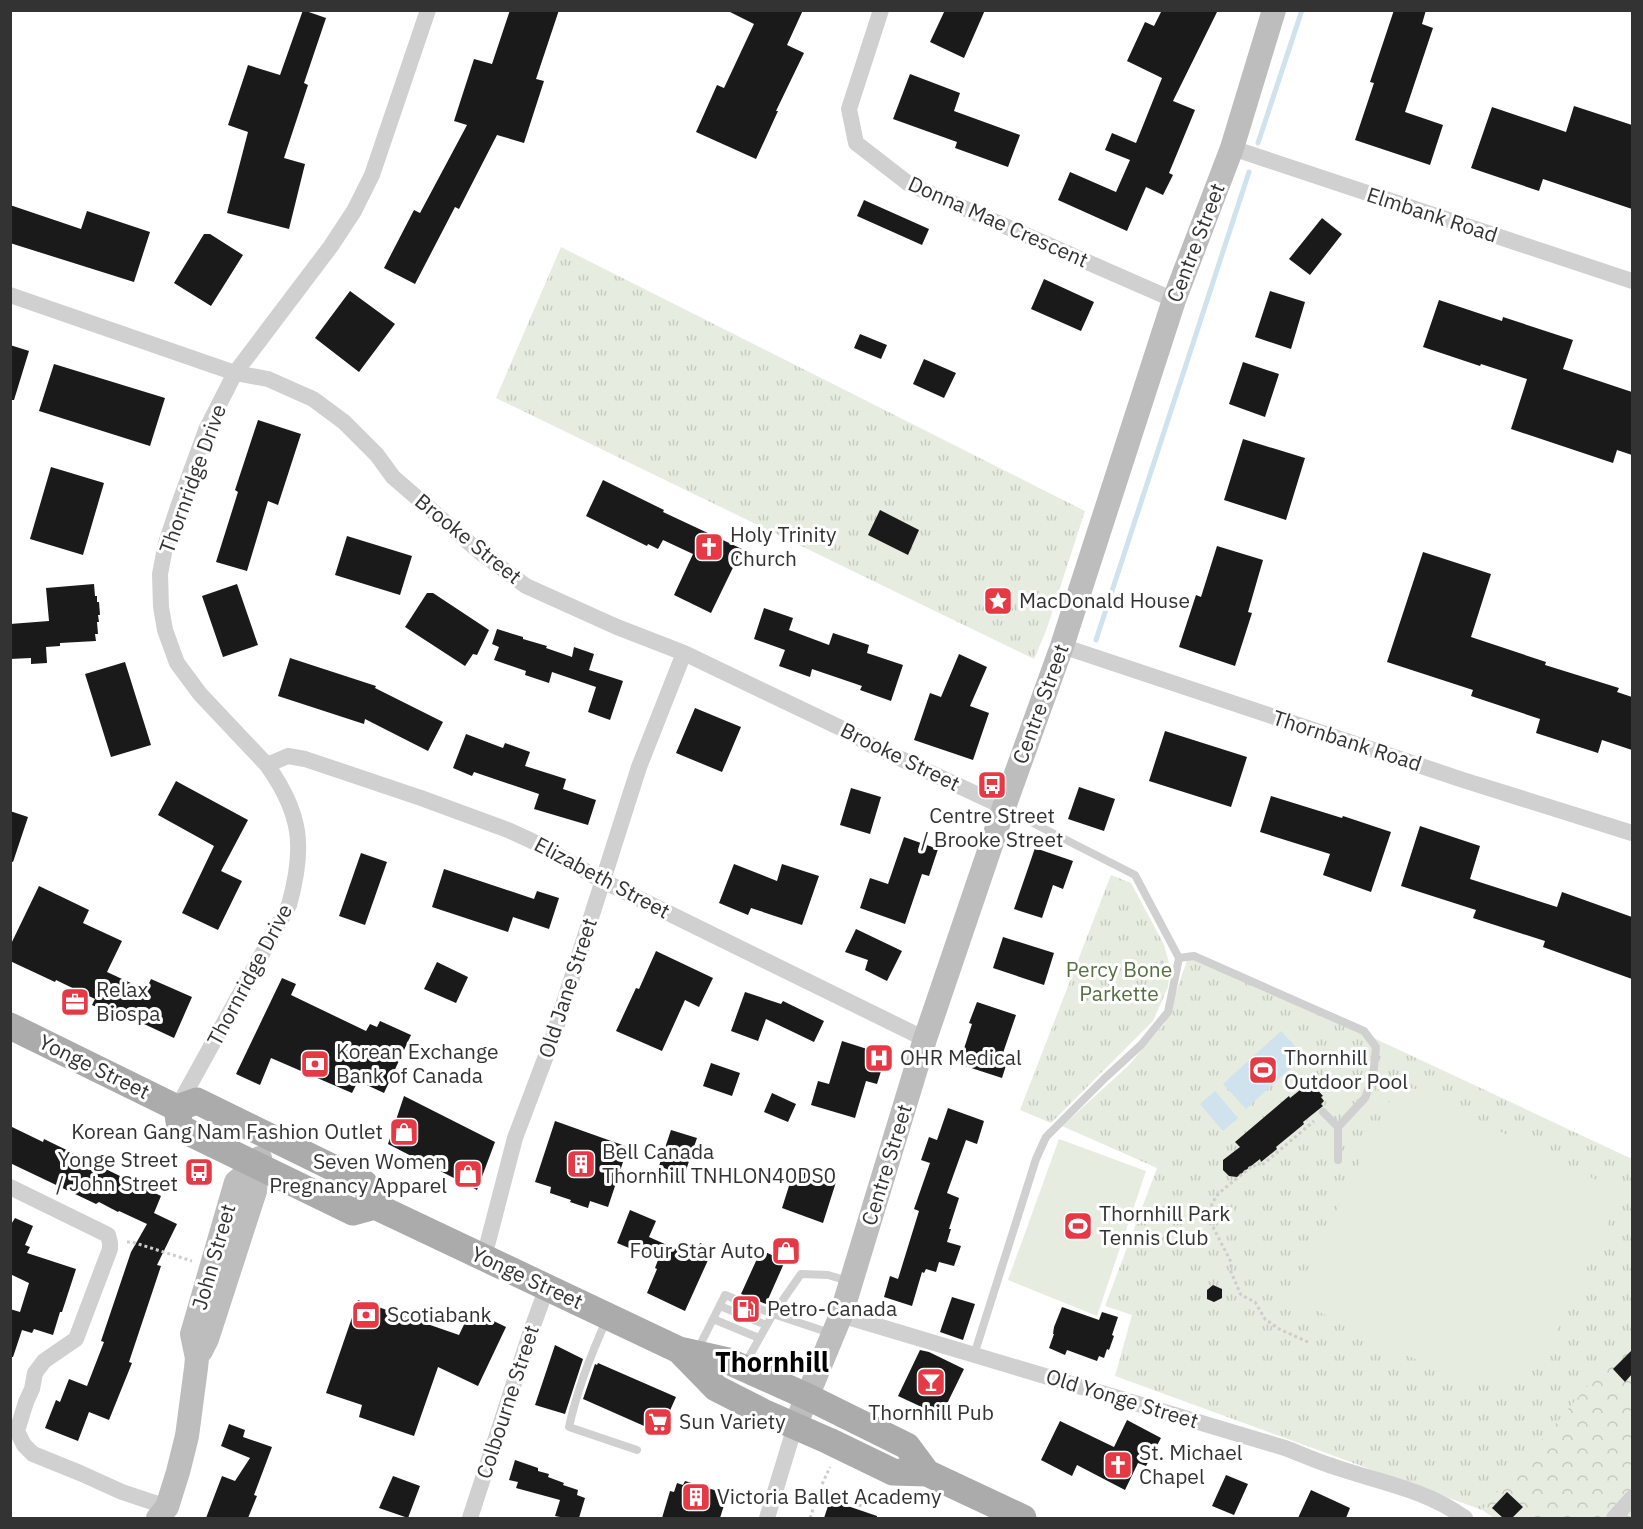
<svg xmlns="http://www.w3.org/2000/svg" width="1643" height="1529" font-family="'IBM Plex Sans',sans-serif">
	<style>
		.forest { fill: url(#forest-crowns) }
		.park { fill: url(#park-tufts) }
		.pitch { fill: #e6ecdf }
		.water { fill: #cfe2ee }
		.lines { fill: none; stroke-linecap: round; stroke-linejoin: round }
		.stream { stroke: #cfe2ee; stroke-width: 5 }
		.building { fill: #1a1a1a }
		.path { stroke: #cdcdcd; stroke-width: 3; stroke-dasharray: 3 3; stroke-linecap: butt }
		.service { stroke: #d0d0d0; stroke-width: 8 }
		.minor { stroke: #d0d0d0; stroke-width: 16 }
		.secondary { stroke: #bdbdbd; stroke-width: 24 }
		.primary { stroke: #ababab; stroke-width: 27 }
		.labels { text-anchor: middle; stroke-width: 6; stroke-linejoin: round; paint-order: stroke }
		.street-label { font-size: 21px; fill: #333; stroke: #fff }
		.poi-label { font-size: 21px; fill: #333; stroke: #fff; text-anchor: start }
		.park-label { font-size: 21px; fill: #56703f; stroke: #fff }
		.district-label { font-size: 27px; font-weight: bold; fill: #000; stroke: #fff }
	</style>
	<defs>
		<pattern id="forest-crowns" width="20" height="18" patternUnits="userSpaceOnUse" patternTransform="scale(1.5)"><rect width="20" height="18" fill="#e6ecdf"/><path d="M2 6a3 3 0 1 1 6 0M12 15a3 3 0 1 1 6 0" fill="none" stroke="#c6cbc0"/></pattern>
		<pattern id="park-tufts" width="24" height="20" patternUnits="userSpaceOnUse" patternTransform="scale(1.5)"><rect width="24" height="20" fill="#e6ecdf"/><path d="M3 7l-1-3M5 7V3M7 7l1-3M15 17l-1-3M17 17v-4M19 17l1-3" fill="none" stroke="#c6cbc0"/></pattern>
	</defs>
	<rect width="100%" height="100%" fill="#fff"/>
	<!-- forest -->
	<path class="forest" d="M1632,1251v267h-138l-12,-8 88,-117z"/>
	<!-- park -->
	<path class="park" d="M561,247l524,264 -39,120 -12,28 -538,-261z
		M1111,875l20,8 22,41 11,21 6,21 -2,21 -15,34 -102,102 -31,-13z
		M1190,952l442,207v175l-150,176 -367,-134 17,-61 -27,-9 52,-138 -95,-42 65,-59 38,-44z"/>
	<!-- pitch -->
	<path class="pitch" d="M1397,1086l19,3 206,104 -77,164 -31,22 -31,6 -31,-8 -159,-78z
		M1059,1139l87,32 -49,145 -89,-36z"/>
	<!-- water -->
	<path class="water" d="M1281,1031l23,25 -58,53 -23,-25z
		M1215,1091l23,27 -15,13 -23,-27z"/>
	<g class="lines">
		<!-- stream -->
		<path class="stream" d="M1258,143l44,-133
			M1096,640l153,-468"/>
	</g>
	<!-- building -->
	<path class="building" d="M303,10l23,8 -22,65 4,2 -24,73 21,6 -16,65 -62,-16 21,-81 -20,-7 20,-60 32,10z
		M510,10h49l-23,69 8,2 -20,62 -27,-8 -38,74 -4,-2 -40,77 -31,-16 30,-58 6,3 47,-88 -13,-4 20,-62 18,5z
		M726,10h77l-16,35 17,8 -28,58h2l-22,48 -60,-27 21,-47 7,3 30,-64z
		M945,10h40l-21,48 -34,-16z
		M1162,10h56l-45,91 22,9 -26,63 4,2 -10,20 -17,-8 -19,44 -69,-31 12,-28 46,20 14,-32 -25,-10 7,-17 24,10 26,-65 -35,-17 18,-39 9,4z
		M1394,10h32l-4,14 11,4 -28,84 38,13 -13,40 -75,-25 19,-57 -4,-1z
		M910,74l50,19 -6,18 66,24 -12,32 -53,-19 2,-6 -64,-23z
		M1574,106l58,19v84l-89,-30 -4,12 -68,-23 21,-61 74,25z
		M864,200l65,29 -7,16 -65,-29z
		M10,205l71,24 6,-18 63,21 -16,50 -124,-39z
		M1322,218l20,16 -32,41 -21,-16z
		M204,234h6l33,21 -32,51 -37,-23z
		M1044,279l50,23 -13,29 -50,-22z
		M350,291l45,33 -36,48 -44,-34z
		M1270,291l35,11 -14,47 -36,-12z
		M1439,300l63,21 1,-4 70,23 -10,29 69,23v63l-15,-5 -4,13 -102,-34 16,-50 -46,-15 -1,2 -57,-19z
		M860,334l27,11 -6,14 -27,-11z
		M10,345l19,6 -15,49h-4z
		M924,359l32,14 -12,25 -31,-14z
		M1243,362l36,12 -14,43 -36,-13z
		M54,364l111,34 -15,48 -111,-35z
		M258,420l43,14 -23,71 -10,-4 -21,70 -31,-9 22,-70 -3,-2z
		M1243,439l62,19 -19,62 -62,-20z
		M51,467l53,16 -21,72 -53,-16z
		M603,480l61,30 -1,2 79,37 -31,64 -37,-18 19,-41 -30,-14 -5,9 -10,-5 -1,2 -61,-30z
		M880,510l39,20 -11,25 -40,-20z
		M347,536l65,20 -12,39 -65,-20z
		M1217,546l46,14 -15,52 4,1 -17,53 -56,-19 17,-52 5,2z
		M1423,552l68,22 -20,63 75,25 -1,3 74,23 -2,4 15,5v53l-30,-10 -4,13 -62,-20 4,-14 -69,-23 2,-6 -86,-28z
		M94,584l1,12h2v6h2l1,13h-2l1,7h-2l1,12h-3l1,7 -36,2v3l-14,1 1,16 -16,1v-6l-21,1v-35l39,-3 -3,-33z
		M237,584l21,61 -35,12 -21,-61z
		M427,593h6l56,37 -12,25 -4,-1 -8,12 -60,-39z
		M764,608l29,10 -4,12 40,15 4,-12 36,12 -2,8 36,12 -12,36 -31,-11 2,-4 -50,-17 -2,8 -31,-11 6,-16 -31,-11z
		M497,629l26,8v2l24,7 -1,2 26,9 2,-10 20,7 -5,16 34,11 -13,39 -22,-8 8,-25 -44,-15 -3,11 -24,-8 1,-4 -32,-11 5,-13 -7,-3z
		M959,654l28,13 -17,39 19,7 -16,47 -59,-20 16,-47 11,4z
		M290,658l86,28 -1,2 68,34 -15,29 -63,-32 -1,5 -86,-28z
		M125,662l26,83 -40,12 -26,-83z
		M695,708l46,19 -19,45 -46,-19z
		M1165,731l82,26 -16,50 -82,-26z
		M466,734l37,14 2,-5 25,9 -5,14 41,13 -3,10 33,11 -8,25 -54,-16 5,-15 -65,-22 -2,4 -19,-8z
		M176,781l72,39 -27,51 21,10 -24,49 -36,-17 32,-67 -56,-31z
		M1079,787l36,12 -11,32 -36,-12z
		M851,788l30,9 -11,37 -30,-9z
		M1271,796l71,22 1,-2 48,16 -20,60 -48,-17 7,-21 -70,-22z
		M10,811l18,6 -15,45 -3,-1z
		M1420,826l60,20 -10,33 87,28 5,-15 70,25v62l-89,-32 2,-6 -72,-23 3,-8 -75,-24z
		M904,837l34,12 -9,27 -7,-2 -17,50 -45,-16 10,-30 18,6z
		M1035,848l38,13 -10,28 -10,-4 -11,33 -28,-9z
		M361,853l26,9 -22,63 -26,-9z
		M734,864l43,17 5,-17 37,12 -17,49 -51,-17 -3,7 -29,-12z
		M444,869l90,30 3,-8 22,7 -10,31 -36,-12 -5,15 -76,-25z
		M39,886l50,24 -6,13 39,18 -15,31 39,18 5,-11 41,18 -18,41 -45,-21 -2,4 -35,-16 3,-6 -39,-19 -1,2 -45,-21v-15z
		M856,929l46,22 -15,30 -22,-11 3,-10 -23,-8z
		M1003,937l51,16 -10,32 -51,-17z
		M656,951l57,27 -14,29 -14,-7 -23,51 -46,-20 20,-43 3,1z
		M437,962l31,15 -12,26 -32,-14z
		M282,978l14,6 -5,11 75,36 4,-7 7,3 3,-6 31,14 -27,58 -26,-12 -6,12 -81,-35 -11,27 -24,-11z
		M745,992l36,12 2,-3 41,20 -10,21 -48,-23 -8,22 -27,-10z
		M977,1002l39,13 -13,38 6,3 -7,22 -43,-14 13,-40 -3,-1z
		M842,1041l44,14 -9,29 -11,-3 -11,37 -44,-13 7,-24 11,3z
		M711,1063l29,10 -8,23 -29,-10z
		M1310,1084l2,4 2,-2 9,10 -2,1 3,4 -3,3 2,2 -20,16 1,2 -28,23 1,2 -16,13 -1,-3 -23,18 -8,-1 -6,-6v-10l17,-13 -5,-5 54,-46 1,2 15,-12 1,2z
		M772,1093l24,11 -8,18 -24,-10z
		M404,1096l91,46 -18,48 -89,-46z
		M948,1108l36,13 -7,23 -11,-4 -19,53 12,5 -10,31h2l-4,13 14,4 -7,20 -15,-4 -3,10 -10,-3 -2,4 -2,-1 -10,34 -28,-9 6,-21 8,3 21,-68 -5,-2 16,-46 -9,-3 8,-23 8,3z
		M555,1121l73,26 -20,60 -18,-6 -2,7 -18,-6 1,-2 -21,-7 1,-6 -16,-5z
		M10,1126l33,16 1,-3 117,57 -7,17 23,11 -20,41 4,1 -32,96 3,1 -23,57 -20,-8 -11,29 -33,-13 11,-28 4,2 9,-23 18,7 17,-44 -3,-1 30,-89 16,-28 -28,-13 -1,1 -19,-10 -3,2 -86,-41z
		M671,1130l26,8 -13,38 -25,-10z
		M795,1167l41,15 -13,41 -41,-15z
		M630,1210l26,11 -7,16 45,20 6,-14 13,6 -28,62 -38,-18 10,-24 -2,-1 3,-8 -41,-17z
		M15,1218l18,8 -8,19 5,2 -3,6 49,16 -14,43h-2l-7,23 -19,-6 -2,4 -10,-3 -9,27h-3v-48l10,3 9,-29 -19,-9v-48z
		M761,1250l24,11 -19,43 -25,-10z
		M1213,1285l9,4v9l-8,4 -7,-3v-9z
		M952,1297l23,7 -12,36 -23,-8z
		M358,1300l101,35 12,-25 35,17 -28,59 -40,-19 -24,69 -55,-19 3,-12 -36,-12z
		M1062,1307l37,13 3,-8 16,5 -6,18 2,1 -5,14 -2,-1 -3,9 -5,-2 -2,5 -30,-11 -2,5 -16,-7 5,-14h-1l1,-7z
		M555,1345l28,14 -18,55 -30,-9z
		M920,1350l9,2 35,17 -23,47 -43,-20z
		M1632,1350v24l-7,8 -12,-13z
		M598,1363l78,34 -16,36 -77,-34 12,-35 2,1z
		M1127,1420l34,18 -15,28 -8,-3 -13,27 -48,-25 -5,11 -31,-16 19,-39 54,26z
		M229,1424l16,6 -2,7 29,10 -18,48 3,1 -9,22h-42l16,-42 13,5 15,-23 -29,-12z
		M515,1460l23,8v3l11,3 -1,3 16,6 -1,2 15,5 -1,5 8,3 -6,20h-14l-10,-2 5,-16 -44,-12 2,-6 -9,-2z
		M1226,1475l22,9 -14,31 -22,-9z
		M393,1476l27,10 -12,32 -29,-10z
		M685,1481l39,12 -2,8 3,1 -5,16h-58l8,-27 4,1 3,-9 6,2z
		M1311,1490l39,18 -4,10h-48z
		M1507,1492l16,15 -11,11h-9l-11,-10z
		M830,1500l47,16v2h-53z"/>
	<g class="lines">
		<!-- path -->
		<path class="path" d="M1126,973l40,-12
			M127,1242h5l60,19
			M1308,1342l-29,-13 -14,-10 -10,-17 -14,-7 -10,-23v-10l-17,-33 -4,-11 2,-15 7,-10 33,-27 1,1 5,-4 3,3 53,-45
			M819,1491l43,15
			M810,1518l9,-27 11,-24"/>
		<!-- service -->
		<path class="service" d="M1179,958l15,-2 170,75 12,16 -3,30 -8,21 -27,29v33
			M1323,1112l15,15
			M720,1306l46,19
			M607,1319c-16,35 -30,71 -38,108l68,23
			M713,1319l46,19
			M830,1333l-57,-19 28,-40 27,1 20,6
			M697,1351l28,-56 48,19 -28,50
			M974,1355l62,-196 10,-22 59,-59 36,-33 27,-33 11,-54 -44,-83 -110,-56 -19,-10"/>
		<!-- minor -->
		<path class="minor" d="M881,10l-32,99 7,34 53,41 265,116
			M1232,148l400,133
			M10,295l225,78 33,6 45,20 31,23 33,33 16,22 88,76 45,33 91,41 67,26 163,78 22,13 135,63
			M1062,646l401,134 169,53
			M267,765l21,-9 17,3 116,39 87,32 24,11 71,40 322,158
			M177,1108l112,-203c16,-57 13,-91 -22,-140l-67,-71 -23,-31 -12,-33 -4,-23 -1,-33 6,-31 13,-39 27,-74 29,-57 96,-127 23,-35 18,-36 56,-165
			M10,1187l98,48 2,8v6l-34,90 -32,22 -9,12 -3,16 -6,13 -9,29
			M484,1257l31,-119 37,-98 87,-273 45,-114
			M841,1315l444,133c16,6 31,13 47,18 46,16 93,23 133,52
			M10,1428l7,3 7,14 9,9 47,19 42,19 45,15
			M470,1518l61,-187 16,-44
			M767,1518l28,-92
			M1614,1518l18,-20"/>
		<!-- secondary -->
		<path class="secondary" d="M201,1351l6,-12 48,-148 2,-26 3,-7
			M795,1426l46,-111 84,-276 79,-232 58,-161 112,-346 58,-152 42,-138
			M158,1518l9,-11 11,-35 9,-36 9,-68 1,-10 -5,-24 44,-152 21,-17"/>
		<!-- primary -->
		<path class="primary" d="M10,1026l167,82 20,-7 167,82 11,23 304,144 49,11 80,36 99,49 20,27
			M177,1108l3,20 173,84 22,-6
			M679,1350l37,38 47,24 66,29 64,31 34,1 96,45"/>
	</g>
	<!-- icons -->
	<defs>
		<g id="church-square" transform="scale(1.5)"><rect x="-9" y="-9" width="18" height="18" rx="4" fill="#e63946" stroke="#fff"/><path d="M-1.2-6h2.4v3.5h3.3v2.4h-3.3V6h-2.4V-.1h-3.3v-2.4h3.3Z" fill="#fff"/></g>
		<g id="sight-square" transform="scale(1.5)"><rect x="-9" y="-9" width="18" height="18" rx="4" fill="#e63946" stroke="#fff"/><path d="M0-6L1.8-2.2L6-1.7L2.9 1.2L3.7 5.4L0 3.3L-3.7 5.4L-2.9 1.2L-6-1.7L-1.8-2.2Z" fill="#fff"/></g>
		<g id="bus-square" transform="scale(1.5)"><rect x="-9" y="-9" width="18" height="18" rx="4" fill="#e63946" stroke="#fff"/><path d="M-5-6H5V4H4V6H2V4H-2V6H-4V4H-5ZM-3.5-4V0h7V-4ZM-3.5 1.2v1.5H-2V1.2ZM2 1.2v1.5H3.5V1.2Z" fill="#fff"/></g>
		<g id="office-square" transform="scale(1.5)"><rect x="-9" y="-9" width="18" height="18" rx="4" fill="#e63946" stroke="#fff"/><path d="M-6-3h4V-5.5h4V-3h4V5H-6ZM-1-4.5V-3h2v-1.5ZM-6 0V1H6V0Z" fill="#fff"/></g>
		<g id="hospital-square" transform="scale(1.5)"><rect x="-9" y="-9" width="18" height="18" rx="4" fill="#e63946" stroke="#fff"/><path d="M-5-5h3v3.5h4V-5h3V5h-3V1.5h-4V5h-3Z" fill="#fff"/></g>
		<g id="bank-square" transform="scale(1.5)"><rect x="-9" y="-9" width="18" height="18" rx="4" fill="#e63946" stroke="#fff"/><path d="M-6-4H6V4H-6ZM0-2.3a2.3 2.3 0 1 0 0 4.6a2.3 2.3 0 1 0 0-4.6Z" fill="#fff"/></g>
		<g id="stadium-square" transform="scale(1.5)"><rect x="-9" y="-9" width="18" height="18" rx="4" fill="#e63946" stroke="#fff"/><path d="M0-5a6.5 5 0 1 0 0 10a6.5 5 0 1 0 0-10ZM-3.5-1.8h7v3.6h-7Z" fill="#fff"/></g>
		<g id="shop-square" transform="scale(1.5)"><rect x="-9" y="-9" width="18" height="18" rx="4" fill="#e63946" stroke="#fff"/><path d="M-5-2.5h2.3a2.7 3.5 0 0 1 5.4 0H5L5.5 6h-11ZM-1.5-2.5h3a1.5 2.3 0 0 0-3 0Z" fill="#fff"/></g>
		<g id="building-square" transform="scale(1.5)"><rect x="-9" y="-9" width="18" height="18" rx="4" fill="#e63946" stroke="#fff"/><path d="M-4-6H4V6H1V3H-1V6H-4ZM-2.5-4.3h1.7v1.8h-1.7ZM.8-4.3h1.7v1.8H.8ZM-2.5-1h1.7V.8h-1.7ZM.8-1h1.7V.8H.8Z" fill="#fff"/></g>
		<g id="fuel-square" transform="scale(1.5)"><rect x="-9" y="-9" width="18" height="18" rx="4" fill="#e63946" stroke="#fff"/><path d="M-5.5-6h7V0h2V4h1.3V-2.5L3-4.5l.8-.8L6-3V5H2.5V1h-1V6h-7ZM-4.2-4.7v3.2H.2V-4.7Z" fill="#fff"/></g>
		<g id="bar-square" transform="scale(1.5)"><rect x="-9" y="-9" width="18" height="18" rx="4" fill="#e63946" stroke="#fff"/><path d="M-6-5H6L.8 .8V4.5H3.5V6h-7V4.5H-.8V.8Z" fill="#fff"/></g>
		<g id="supermarket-square" transform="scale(1.5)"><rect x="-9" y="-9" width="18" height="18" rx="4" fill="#e63946" stroke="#fff"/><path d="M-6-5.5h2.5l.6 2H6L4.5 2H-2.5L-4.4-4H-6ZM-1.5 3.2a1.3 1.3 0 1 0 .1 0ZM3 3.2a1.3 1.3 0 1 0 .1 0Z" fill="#fff"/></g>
	</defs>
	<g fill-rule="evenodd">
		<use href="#church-square" x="709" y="547"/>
		<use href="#sight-square" x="998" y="601"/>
		<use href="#bus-square" x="992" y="785"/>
		<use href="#office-square" x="75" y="1002"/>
		<use href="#hospital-square" x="879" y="1058"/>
		<use href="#bank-square" x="315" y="1064"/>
		<use href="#stadium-square" x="1263" y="1070"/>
		<use href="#shop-square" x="404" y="1132"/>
		<use href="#building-square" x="581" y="1164"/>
		<use href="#bus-square" x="199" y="1172"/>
		<use href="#shop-square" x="468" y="1174"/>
		<use href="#stadium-square" x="1078" y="1226"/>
		<use href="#shop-square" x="786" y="1251"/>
		<use href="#fuel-square" x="746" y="1309"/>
		<use href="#bank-square" x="366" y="1315"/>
		<use href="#bar-square" x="931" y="1382"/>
		<use href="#supermarket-square" x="658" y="1422"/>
		<use href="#church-square" x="1118" y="1465"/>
		<use href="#building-square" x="696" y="1497"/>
	</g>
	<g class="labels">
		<!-- street labels -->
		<g class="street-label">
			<text transform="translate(1432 215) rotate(18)" y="7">Elmbank Road</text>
			<text transform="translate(998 222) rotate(24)" y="7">Donna Mae Crescent</text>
			<text transform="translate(1196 243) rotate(-69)" y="7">Centre Street</text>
			<text transform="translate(193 479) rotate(-70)" y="7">Thornridge Drive</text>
			<text transform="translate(468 539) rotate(39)" y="7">Brooke Street</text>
			<text transform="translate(1041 704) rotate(-70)" y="7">Centre Street</text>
			<text transform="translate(1347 741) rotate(18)" y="7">Thornbank Road</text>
			<text transform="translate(900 757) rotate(26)" y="7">Brooke Street</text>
			<text transform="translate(602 878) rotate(28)" y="7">Elizabeth Street</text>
			<text transform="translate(250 975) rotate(-62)" y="7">Thornridge Drive</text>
			<text transform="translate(568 988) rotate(-72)" y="7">Old Jane Street</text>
			<text transform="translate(94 1067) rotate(26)" y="7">Yonge Street</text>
			<text transform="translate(887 1165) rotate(-73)" y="7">Centre Street</text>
			<text transform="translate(214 1257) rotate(-74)" y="7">John Street</text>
			<text transform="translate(527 1278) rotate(25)" y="7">Yonge Street</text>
			<text transform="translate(1122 1399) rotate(17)" y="7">Old Yonge Street</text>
			<text transform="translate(508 1402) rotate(-72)" y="7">Colbourne Street</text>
		</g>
		<!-- poi labels -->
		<g class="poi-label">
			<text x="730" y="542">Holy Trinity<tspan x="730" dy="24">Church</tspan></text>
			<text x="1019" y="608">MacDonald House</text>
			<text x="992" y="823" text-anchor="middle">Centre Street<tspan x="992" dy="24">/ Brooke Street</tspan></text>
			<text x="96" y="997">Relax<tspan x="96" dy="24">Biospa</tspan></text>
			<text x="336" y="1059">Korean Exchange<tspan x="336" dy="24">Bank of Canada</tspan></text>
			<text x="900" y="1065">OHR Medical</text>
			<text x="1284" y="1065">Thornhill<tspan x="1284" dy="24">Outdoor Pool</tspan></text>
			<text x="383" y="1139" text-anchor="end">Korean Gang Nam Fashion Outlet</text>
			<text x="602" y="1159">Bell Canada<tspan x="602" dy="24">Thornhill TNHLON40DS0</tspan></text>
			<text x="178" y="1167" text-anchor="end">Yonge Street<tspan x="178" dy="24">/ John Street</tspan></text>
			<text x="447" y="1169" text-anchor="end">Seven Women<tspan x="447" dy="24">Pregnancy Apparel</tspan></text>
			<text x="1099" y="1221">Thornhill Park<tspan x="1099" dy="24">Tennis Club</tspan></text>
			<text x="765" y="1258" text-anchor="end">Four Star Auto</text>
			<text x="767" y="1316">Petro-Canada</text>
			<text x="387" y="1322">Scotiabank</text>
			<text x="931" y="1420" text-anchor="middle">Thornhill Pub</text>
			<text x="679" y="1429">Sun Variety</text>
			<text x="1139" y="1460">St. Michael<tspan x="1139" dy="24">Chapel</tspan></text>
			<text x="717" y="1504">Victoria Ballet Academy</text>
		</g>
		<!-- park labels -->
		<g class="park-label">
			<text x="1119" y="977">Percy Bone<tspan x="1119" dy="24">Parkette</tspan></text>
		</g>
		<!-- district labels -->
		<g class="district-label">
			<text x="772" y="1372">Thornhill</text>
		</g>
	</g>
	<!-- border -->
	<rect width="1643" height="1529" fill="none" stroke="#333333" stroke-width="24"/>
</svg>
